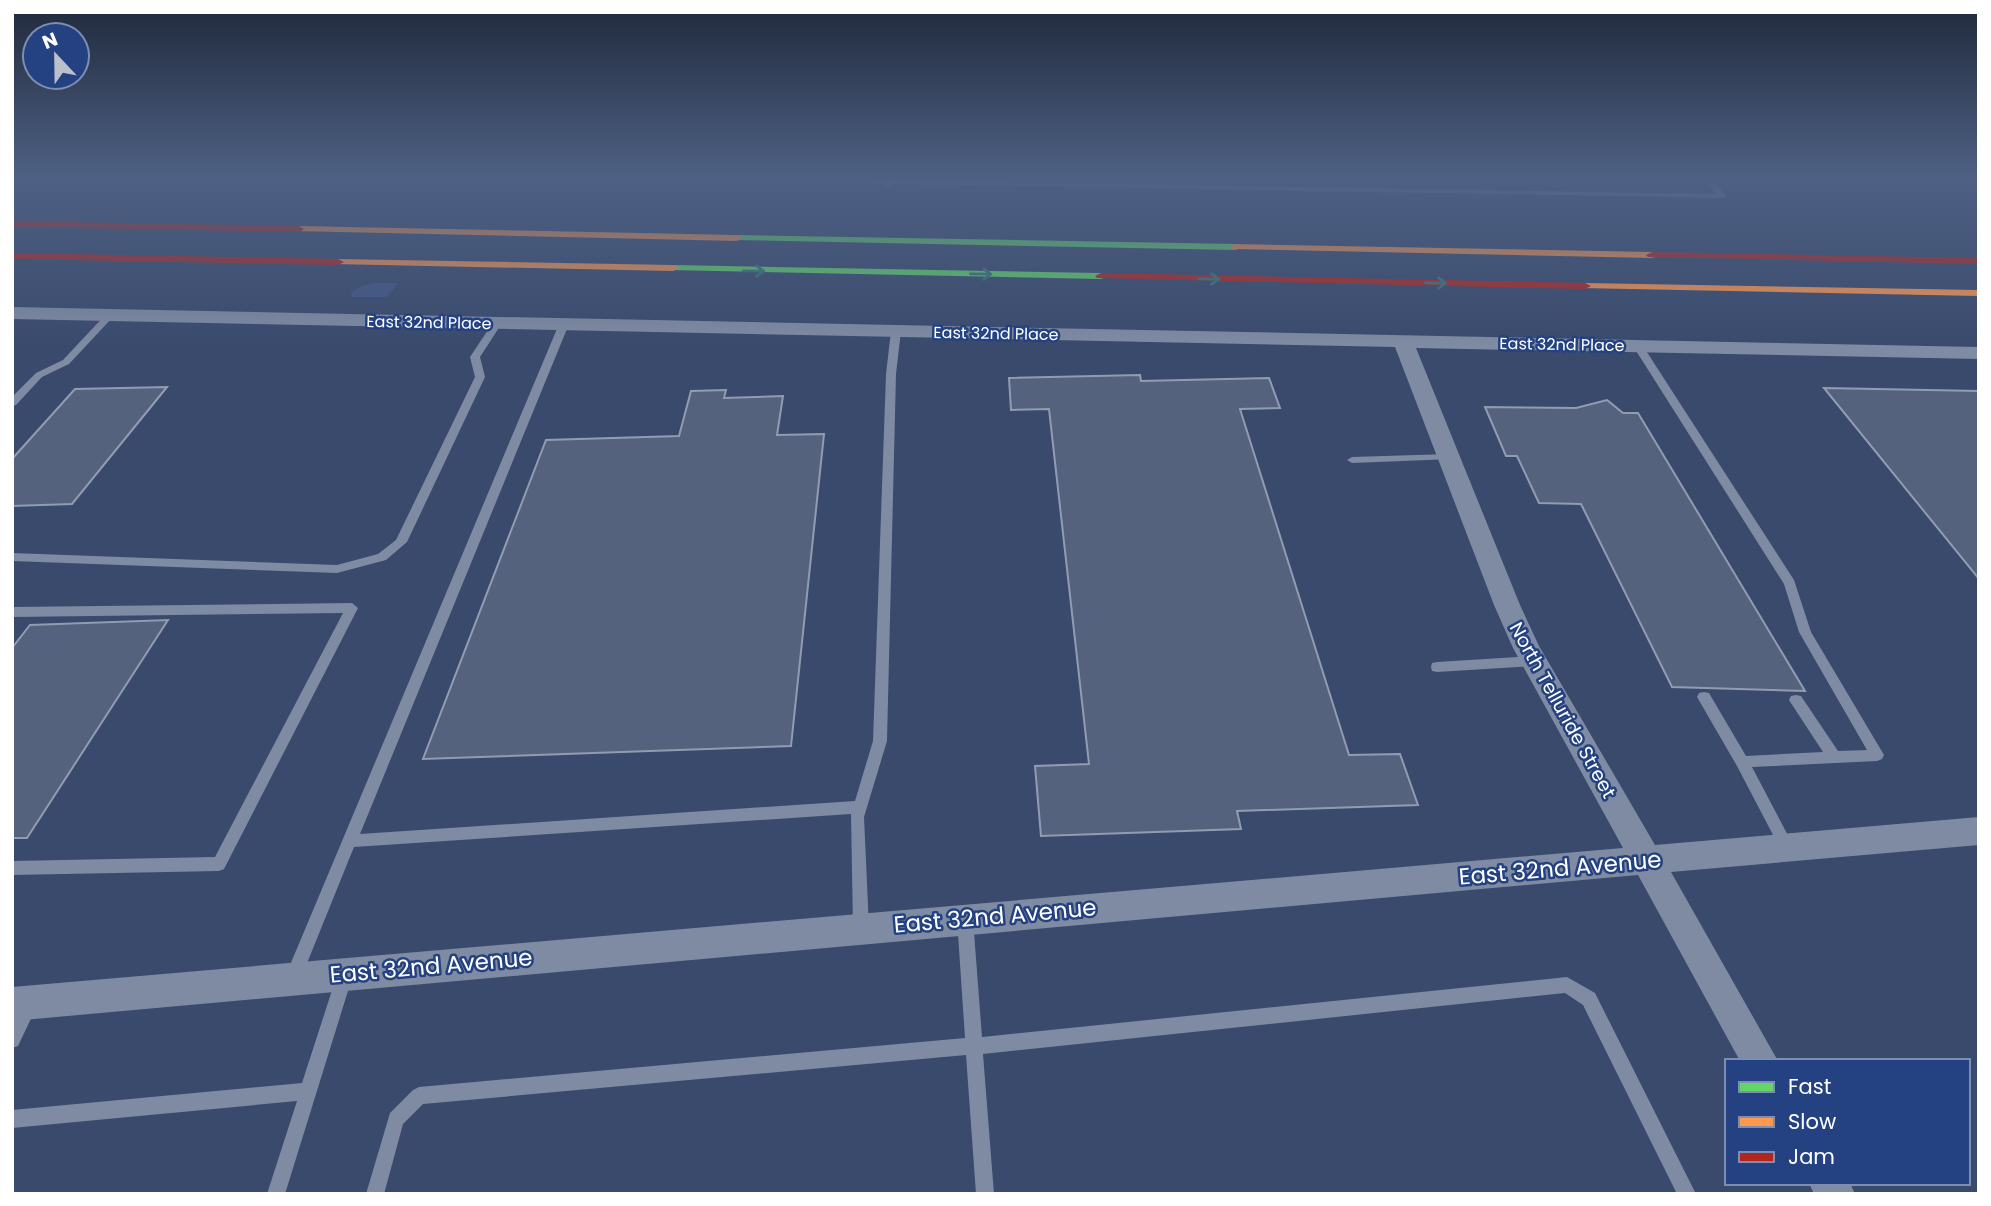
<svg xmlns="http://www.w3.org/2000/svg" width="1991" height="1206" font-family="Poppins,sans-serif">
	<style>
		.water { fill: #415684 }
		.building { fill: #54627e; stroke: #929cb1; stroke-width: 2 }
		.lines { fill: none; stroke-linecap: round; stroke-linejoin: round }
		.lane { fill: #7f8ba2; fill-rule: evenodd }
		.street { fill: #7f8ba2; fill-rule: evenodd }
		.fast { fill: #63d668; fill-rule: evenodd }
		.slow { fill: #ff974d; fill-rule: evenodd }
		.jam { fill: #b3261e; fill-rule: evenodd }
		.oneway { stroke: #3a7678 }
		.labels { text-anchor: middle; stroke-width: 5; stroke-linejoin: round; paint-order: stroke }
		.far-street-label { font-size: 16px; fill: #fff; stroke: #244281 }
		.street-label { font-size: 19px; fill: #fff; stroke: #244281 }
		.near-street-label { font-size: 23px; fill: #fff; stroke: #244281 }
	</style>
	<rect width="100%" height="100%" fill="#394a6c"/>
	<!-- water -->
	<path class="water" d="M374,283h24l-11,14h-35l-1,-4 10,-7z"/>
	<!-- building -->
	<path class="building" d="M1140,375l1,6 128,-3 11,30 -40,1 109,346 51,-1 18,51 -181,6 4,18 -200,7 -6,-70 54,-2 -40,-355 -38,1 -2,-32z
		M167,387l-95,117 -60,2v-47l63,-70z
		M1824,388l155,3v188z
		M726,390l-2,8 59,-2 -6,39 47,-1 -33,312 -368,13 123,-319 133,-4 12,-45z
		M1607,400l16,13h15l167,278 -133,-4 -91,-183 -42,-1 -22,-47h-11l-21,-49 91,1z
		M168,620l-141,218h-15v-190l18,-23z"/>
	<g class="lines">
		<!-- lane -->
		<path class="lane" d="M1702,178h9l14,16v4l-883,-15 -4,-2 4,-2 874,15z
			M110,312l5,3 -2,2 -44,47 -27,13 -26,28 -4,1v-9l24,-24 27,-13 44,-47z
			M497,320l5,3 -22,34 5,20 -78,165 -21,18 -49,13 -325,-12v-8l325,12 41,-11 18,-14 79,-163 -5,-20 24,-36z
			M564,321l5,3 -209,510 495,-33 18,-60 13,-367 5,-43 5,-3 5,3 -5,43 -9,367 -23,76 5,111 -2,5 -6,2 -6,-2 -2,-5 -2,-114 -497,33 -55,136 -6,2 -6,-2 -2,-6 274,-653z
			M1638,343l5,3 151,234 17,52 73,123 -2,4 -5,2 -125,6 42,80 -2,5 -5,2 -5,-2 -45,-86 -40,-69 2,-4 5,-1 5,1 37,63 77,-4 -34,-52 2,-4 5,-1 5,1 37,55 29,-1 -68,-118 -15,-48 -151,-238z
			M1449,454l4,1 1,2 -1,2 -101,4 -5,-3 5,-3z
			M352,603l6,5 -134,261 -5,2 -207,4v-14l203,-4 128,-244 -331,4v-10z
			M1534,656l5,2 1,3 -1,3 -5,2 -97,6 -5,-1 -1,-4 1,-4 5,-1z
			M965,912l6,2 2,5 9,118 585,-60 28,16 101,201h-19l-94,-189 -18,-12 -582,61 11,140h-18l-10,-139 -543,49 -20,20 -19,70h-18l24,-81 23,-23 6,-3 546,-49 -8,-119 2,-5z
			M344,970l6,2 2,6 -67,216h-18l30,-93 -285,27v-18l290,-27 34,-105 2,-6z
			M29,998l6,2 2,6 -19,40 -6,2v-26l11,-22z"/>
		<!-- street -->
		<path class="street" d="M881,178h16v4l-8,5 -6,-1z
			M12,307l1967,40v12l-563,-11 104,257 19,41 116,199 324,-28v28l-308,27 107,189h-38l-102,-186 -1626,146v-34l1611,-139 -110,-200 -19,-43 -99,-258 -1383,-28z
			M1809,1183h41l5,11h-41z"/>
		<!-- fast -->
		<path class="fast" d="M737,235l499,9 5,3 -5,3 -503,-10 -1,-2z
			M673,265l428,8 6,3 -6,3 -432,-9 -2,-2z"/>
		<!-- slow -->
		<path class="slow" d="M299,226l438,9 5,3 -5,3 -442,-10v-4z
			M1236,244l416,8 6,3 -6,3 -420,-9v-4z
			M338,259l335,6 6,3 -6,3 -339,-7 -2,-2z
			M1585,283l394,7v6l-398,-8v-4z"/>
		<!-- jam -->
		<path class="jam" d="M12,221l287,5 5,3 -5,3 -287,-5z
			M1652,252l327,6v6l-331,-7 -2,-2z
			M12,253l326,6 6,3 -6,3 -326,-6z
			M1101,273l484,10 6,3 -6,3 -488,-11 -2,-2z"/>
	</g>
	<!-- one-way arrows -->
	<defs><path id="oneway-shaft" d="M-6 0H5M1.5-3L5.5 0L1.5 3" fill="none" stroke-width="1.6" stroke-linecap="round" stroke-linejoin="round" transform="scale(1.75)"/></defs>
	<g class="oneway">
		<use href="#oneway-shaft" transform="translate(754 271) rotate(1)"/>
		<use href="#oneway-shaft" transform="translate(981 274) rotate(1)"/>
		<use href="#oneway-shaft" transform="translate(1209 279) rotate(1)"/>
		<use href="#oneway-shaft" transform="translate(1436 283) rotate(1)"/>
	</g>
	<!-- sky -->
	<linearGradient id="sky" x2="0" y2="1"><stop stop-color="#1f293b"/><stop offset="0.51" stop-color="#4e6083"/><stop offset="1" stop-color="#4e6083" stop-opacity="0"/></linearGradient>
	<rect width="1991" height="347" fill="url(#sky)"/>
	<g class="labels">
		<!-- far-street labels -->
		<g class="far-street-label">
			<text transform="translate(429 322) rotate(1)" y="6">East 32nd Place</text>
			<text transform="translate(996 333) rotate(1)" y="6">East 32nd Place</text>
			<text transform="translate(1562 344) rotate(1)" y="6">East 32nd Place</text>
		</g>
		<!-- street labels -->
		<g class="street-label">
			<text transform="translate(1563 710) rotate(61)" y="7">North Telluride Street</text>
		</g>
		<!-- near-street labels -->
		<g class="near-street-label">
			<text transform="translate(1560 868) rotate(-5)" y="8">East 32nd Avenue</text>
			<text transform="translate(995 916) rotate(-5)" y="8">East 32nd Avenue</text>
			<text transform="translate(431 966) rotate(-5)" y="8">East 32nd Avenue</text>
		</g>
	</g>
	<!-- border -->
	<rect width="1991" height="1206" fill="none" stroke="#ffffff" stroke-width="28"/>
	<!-- legend -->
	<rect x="1725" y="1059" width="245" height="126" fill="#244281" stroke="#7c8eb3" stroke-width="2"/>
	<rect x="1739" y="1082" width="35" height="10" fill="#63d668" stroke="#7c8eb3" stroke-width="2"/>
	<text x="1788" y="1094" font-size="21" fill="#ffffff">Fast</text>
	<rect x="1739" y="1117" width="35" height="10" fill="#ff974d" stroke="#7c8eb3" stroke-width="2"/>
	<text x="1788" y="1129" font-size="21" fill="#ffffff">Slow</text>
	<rect x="1739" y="1152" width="35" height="10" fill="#b3261e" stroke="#7c8eb3" stroke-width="2"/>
	<text x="1788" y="1164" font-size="21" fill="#ffffff">Jam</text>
	<!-- north arrow -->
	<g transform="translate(56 56) rotate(338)"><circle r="33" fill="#244281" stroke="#7c8eb3" stroke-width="2"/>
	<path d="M0-5L12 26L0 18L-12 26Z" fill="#bac0cc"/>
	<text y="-10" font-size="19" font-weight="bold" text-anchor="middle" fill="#ffffff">N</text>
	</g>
</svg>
